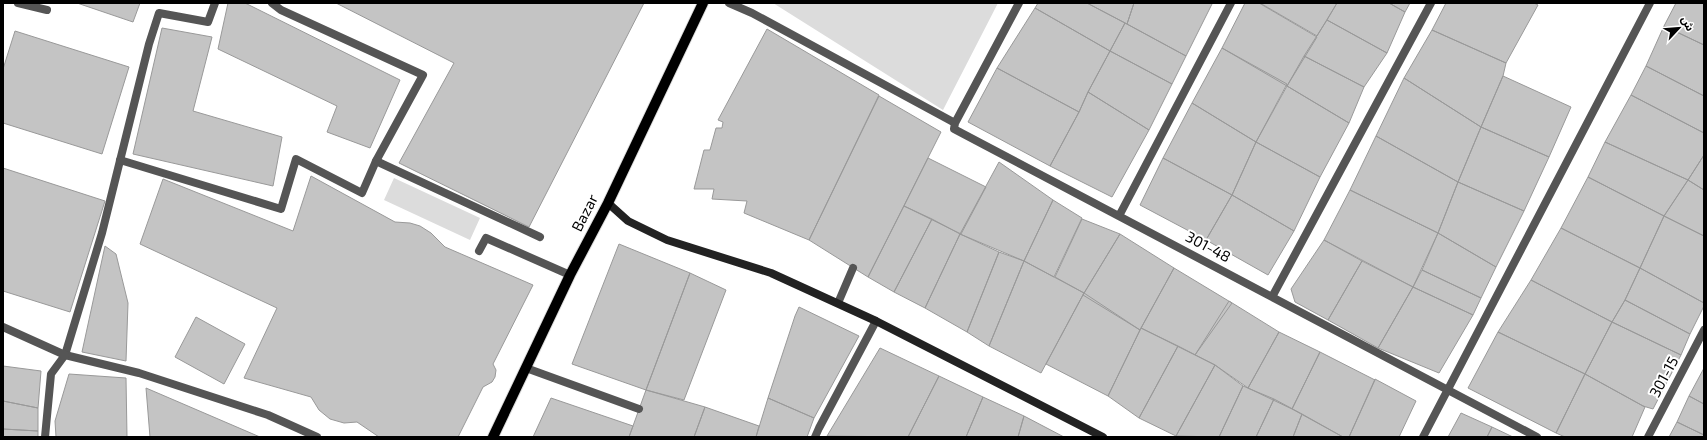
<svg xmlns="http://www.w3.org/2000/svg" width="1707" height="440" font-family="'Exo 2','Noto Sans Arabic',sans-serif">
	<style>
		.green { fill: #dcdcdc }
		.building { fill: #c4c4c4; stroke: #999 }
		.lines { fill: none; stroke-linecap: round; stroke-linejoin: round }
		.primary-casing { stroke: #dbdbdb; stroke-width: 12 }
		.service { stroke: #555; stroke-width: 8 }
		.pedestrian { stroke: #555; stroke-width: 8 }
		.minor { stroke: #555; stroke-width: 8 }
		.tertiary { stroke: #555; stroke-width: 8 }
		.secondary { stroke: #222; stroke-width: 8 }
		.primary { stroke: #000; stroke-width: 10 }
		.labels { text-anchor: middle; stroke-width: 4; stroke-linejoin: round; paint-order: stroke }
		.street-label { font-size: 15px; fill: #000; stroke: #fff }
	</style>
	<rect width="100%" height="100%" fill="#fff"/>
	<!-- green -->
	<path class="green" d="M773,3h225l-55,107z
		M394,178l86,40 -10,22 -86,-40z"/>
	<!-- building -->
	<path class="building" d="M77,3h63l-7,19z
		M228,3h17l155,77 -30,68 -43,-16 10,-26 -119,-57z
		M336,3h308l-115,224 -130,-64 55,-100z
		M1038,3h49l38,20 -15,28 -75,-43z
		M1087,3h47l-7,21z
		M1134,3h77l1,1 -26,52 -59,-32z
		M1245,3h14l58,34 -30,49 -65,-38z
		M1260,3h77l-20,33z
		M1337,3h52l16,9 -18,41 -60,-33z
		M1389,3h21l-5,9z
		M1446,3h88l4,2 -32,58 -74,-33z
		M1676,3h28v42l-40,-19z
		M1035,8l75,43 -22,41 -9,20 -82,-44z
		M1327,20l60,33 -23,34 -60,-31z
		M1125,23l61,33 -14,28 -62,-33z
		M1664,26l40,19v51l-58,-30z
		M162,28l50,9 -19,74 89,26 -9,49 -140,-32z
		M767,29l112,66 -70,145 -65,-27 3,-12 -35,-2 2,-10h-20l10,-39h6l6,-22h6l1,-6 -5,-2z
		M1432,30l74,33 -3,13 -22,51 -77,-49z
		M15,31l114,36 -27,87 -99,-31v-54z
		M1222,48l65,36 -31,58 -64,-39z
		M1110,51l62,33 -23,46 -61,-38z
		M1304,56l60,31 -15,36 -62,-37z
		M1646,66l58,30v37l-73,-38z
		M997,68l82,44 -29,54 -82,-44z
		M1503,76l68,31 -22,50 -68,-30z
		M1404,78l77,49 -23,55 -82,-46z
		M1287,86l62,37 -29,54 -64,-35z
		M1088,92l61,38 -37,67 -62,-31 29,-54z
		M1631,95l73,38v22l-16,25 -83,-38z
		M879,96l62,36 -73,145 -59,-37z
		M1192,103l64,39 -24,53 -69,-37z
		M1481,127l68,30 -25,54 -66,-29z
		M1376,136l82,46 -20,51 -88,-43z
		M1256,142l64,35 -26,54 -62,-36z
		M1605,142l83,38 -24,36 -76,-39z
		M1704,155v35l-16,-10z
		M928,158l58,29 -25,47 -57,-28z
		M1163,158l69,37 -26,45 -66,-35z
		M999,162l54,38 -29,61 -64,-27z
		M3,168l102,33 -35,111 -67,-21z
		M311,176l84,46 15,1 10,3 11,7 14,14 88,38 -40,79 3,6 -1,7 -3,5 -9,5 -25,50h-79l-22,-15 -13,1 -14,-4 -11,-9 -8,-13 -67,-19 33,-70 -137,-64 23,-65 130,52z
		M1588,177l76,39 -24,52 -79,-40z
		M1688,180l16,10v46l-40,-20z
		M1458,182l66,29 -28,56 -58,-34z
		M1350,190l88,43 -25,54 -89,-47z
		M1232,195l62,36 -26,44 -62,-35z
		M1053,200l29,18 -28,59 -30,-16z
		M904,206l28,13 -38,73 -26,-15z
		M1664,216l40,20v67l-64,-35z
		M932,219l28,15 -35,74 -31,-16z
		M1082,219l38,15 -36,59 -29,-16z
		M1561,228l79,40 -15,32 -13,22 -81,-42z
		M1438,233l58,34 -15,31 -59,-28z
		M960,234l39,18 -32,80 -42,-24z
		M1120,234l54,34 -34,62 -57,-35z
		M1324,240l38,21 -34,59 -33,-18 -4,-13z
		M619,244l71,29 -44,117 -74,-26z
		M105,246l11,8 12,49 -2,58 -44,-9z
		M999,252l25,9 -35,85 -22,-14z
		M1024,261l60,32 -43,80 -52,-27z
		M1362,261l51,26 -35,61 -50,-28z
		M1174,268l58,35 -37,52 -54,-27z
		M1640,268l64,35v3l-14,28 -65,-34z
		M1422,270l59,28 -8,17 -60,-28z
		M690,273l36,17 -42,110 -38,-10z
		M1531,280l81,42 -27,52 -87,-42z
		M1413,287l60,28 -34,58 -61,-25z
		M1084,293l56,37 -32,66 -62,-32z
		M1625,300l65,34 -9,21 -69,-33z
		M1229,301l50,31 -31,56 -33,-23 -20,-10z
		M799,307l60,29 -45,82 -46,-20 27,-82z
		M196,317l49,27 -21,40 -49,-27z
		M1612,322l69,33 -28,54 -10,-3 -58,-32z
		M1141,328l37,18 -39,72 -31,-22z
		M1279,332l41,20 -28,57 -44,-21z
		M1498,332l87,42 -29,59 -88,-45z
		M1178,346l37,19 -39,71 -37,-18z
		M880,348l59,28 -31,61 -81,-1z
		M1320,352l55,28 -26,57h-6l-51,-28z
		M1215,365l28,21 -24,51 -43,-1z
		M3,366l38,5 -3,37 -35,-7z
		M1704,368v36l-15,-8z
		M69,374l57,4 1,59h-71l-1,-16z
		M1585,374l60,33 -13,30h-67l-9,-4z
		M939,376l44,21 -17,40h-58z
		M1375,379l41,22 -17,36h-50z
		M1243,386l31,13 -18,38h-37z
		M146,388l114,49h-110z
		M646,390l59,17 -11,30h-65z
		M1689,396l15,8v31l-27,-13z
		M983,397l41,19 -6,21h-52z
		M551,398l82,28 -4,11h-96z
		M768,398l46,20 -7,19h-51z
		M1274,399l28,15 -9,23h-37z
		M3,401l35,7v23l-35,-2z
		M705,407l54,19 -3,11h-62z
		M1461,413l31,14 -5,10h-39z
		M1302,414l41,23h-50z
		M1024,416l40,21h-46z
		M1677,422l27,13v2h-35z
		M1492,427l21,10h-26z
		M3,429l35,2v6h-35z"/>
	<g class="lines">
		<!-- primary casing -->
		<g class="primary-casing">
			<path id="primary" d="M493,437l77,-162 38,-72 95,-200"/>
		</g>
		<!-- service -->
		<path class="service" d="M18,3l29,7
			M479,251l7,-13 84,37
			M838,303l15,-35
			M65,355l37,-122 47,-189 10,-31 49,9 7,-19"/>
		<!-- pedestrian -->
		<path class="pedestrian" d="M120,160l161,49 15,-50 66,34 14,-32 164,76
			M45,437l6,-63 14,-19 74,18 129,42 49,22"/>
		<!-- minor -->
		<path class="minor" d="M272,3l9,7 142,65 -47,86
			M729,3l23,10 203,110 -1,6 583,308
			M955,123l64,-120
			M1119,216l112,-213
			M1272,297l159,-294
			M3,327l62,28
			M526,368l113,41
			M815,437l4,-9 57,-107
			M1648,437l56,-107"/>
		<!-- tertiary -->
		<path class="tertiary" d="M1423,437l227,-434"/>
		<!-- secondary -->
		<path class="secondary" d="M608,203l20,18 39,19 104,33 105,48 227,116"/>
		<!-- primary -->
		<use href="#primary" class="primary"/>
	</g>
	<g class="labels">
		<!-- street labels -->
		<g class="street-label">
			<text transform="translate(585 213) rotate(-63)" y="5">Bazar</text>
			<text transform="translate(1208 247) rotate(28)" y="5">301-48</text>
			<text transform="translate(1664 377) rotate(-62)" y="5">301-15</text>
		</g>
	</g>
	<!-- border -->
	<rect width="1707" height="440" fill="none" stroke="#000000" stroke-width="8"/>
	<!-- north arrow -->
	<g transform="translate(1679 28) rotate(64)" stroke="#ffffff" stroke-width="3" paint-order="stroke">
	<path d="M0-3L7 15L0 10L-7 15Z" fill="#000000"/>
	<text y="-6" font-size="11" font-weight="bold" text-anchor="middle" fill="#000000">ش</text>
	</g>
</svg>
